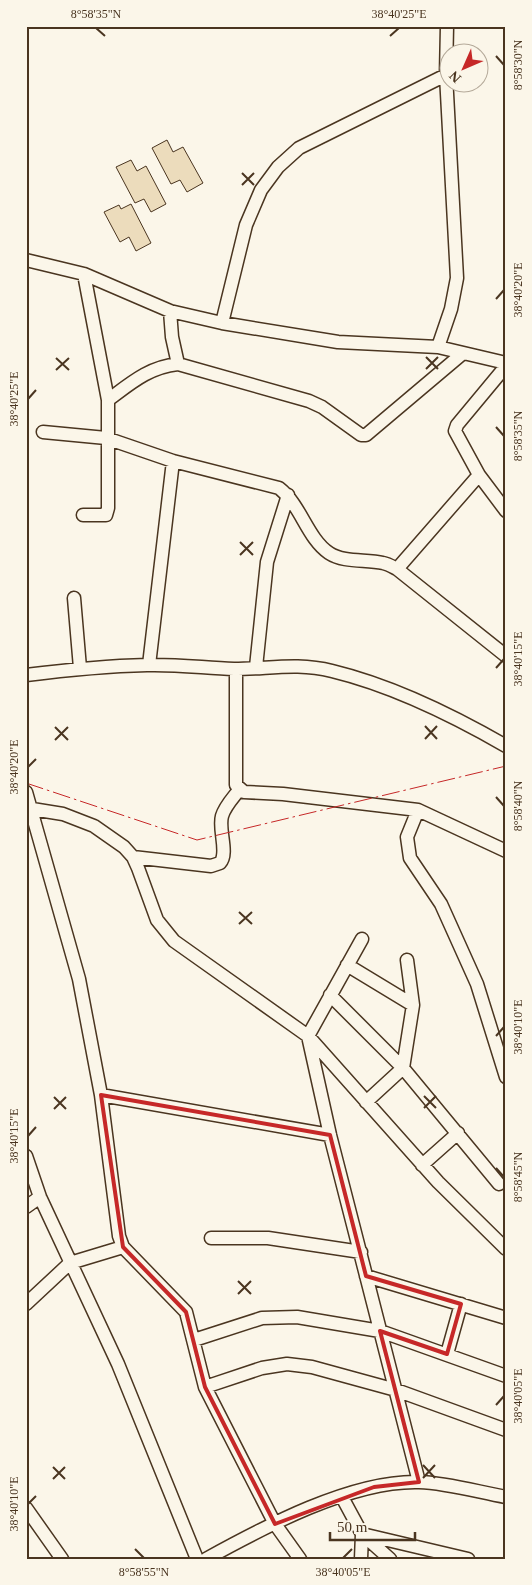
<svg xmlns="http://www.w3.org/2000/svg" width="532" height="1585" font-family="'Times New Roman',serif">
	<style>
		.building { fill: #ecdcbc; stroke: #4a3520 }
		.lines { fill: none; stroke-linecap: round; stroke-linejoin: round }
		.minor-casing { stroke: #4a3520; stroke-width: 15 }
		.minor { stroke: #fbf6e9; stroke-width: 12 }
		.power { stroke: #c62828; stroke-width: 1; stroke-dasharray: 18 4 2.5 4; stroke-linecap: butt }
		.marked { fill: none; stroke: #c62828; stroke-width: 4; stroke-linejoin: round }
		.ticks { fill: none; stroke: #4a3520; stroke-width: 2 }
		.neatline { fill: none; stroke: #4a3520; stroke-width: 2 }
		.ticks-label { font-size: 12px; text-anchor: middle; fill: #4a3520 }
	</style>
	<rect width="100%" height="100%" fill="#fbf6e9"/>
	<!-- building -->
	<path class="building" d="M167,140l6,12 10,-5 20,36 -16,9 -7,-12 -9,4 -19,-36z
		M131,160l6,11 9,-5 20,38 -15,8 -7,-13 -9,4 -19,-36z
		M131,204l20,39 -15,8 -7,-14 -9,5 -16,-30 15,-7 2,4z"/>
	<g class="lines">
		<!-- minor casing -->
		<g class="minor-casing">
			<path id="minor" d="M26,260l58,14 86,37 52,12 116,19 100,5 68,16
				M170,311l2,26 6,27
				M222,323l24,-98 15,-35 17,-23 21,-19 147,-73
				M438,347l13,-38 6,-31 -11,-203 1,-49
				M506,366l-49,59 -2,6 24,44 27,36
				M108,400c23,-17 41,-33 70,-36l131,37 13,6 39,28h5l96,-81
				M43,432l63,6 67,23 106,27c22,17 28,50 50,65 15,10 37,6 54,10 5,1 10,4 14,6l109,87
				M83,515h23l2,-7v-108l-24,-126
				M397,569l82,-94
				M74,598l6,70
				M149,665l24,-204
				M256,667l11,-105 21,-67
				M236,669v116l8,7 39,2 135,16 88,41
				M26,675c40,-5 81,-9 121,-10 29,-1 58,3 87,4 35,0 63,-7 98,2 58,14 122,45 174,75
				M26,792l53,187 22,116 18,141 4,11 63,65 19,75 70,137 25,35
				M26,808l37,6 31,12 30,21 9,10 5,11 19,52 17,21 134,95 22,99 89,347
				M418,810l-11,27 3,21 31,46 36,80 29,93
				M133,857l78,9 9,-3c9,-10 -2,-33 2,-47 3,-10 11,-18 17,-26
				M362,939l-54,97 130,146 68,67
				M347,965l66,40
				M330,995l73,73 96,116
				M101,1095l229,40
				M366,1102l37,-34 10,-63 -6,-45
				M26,1156l14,41 78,167 79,195
				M422,1165l36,-32
				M26,1207l14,-10
				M211,1238h57l93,14
				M366,1276l140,42
				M26,1304l44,-41 53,-16
				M194,1340l68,-22 35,-1 83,14 126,45
				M447,1354l14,-50
				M205,1387l57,-19 25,-4 25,3 84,23 110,40
				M342,1497l20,37 28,25
				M26,1508l36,51
				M362,1534l106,25
				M206,1559c58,-32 146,-79 213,-77 29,1 59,10 87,15
				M361,1559l1,-25"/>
		</g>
		<!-- minor -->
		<use href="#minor" class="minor"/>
		<!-- power -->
		<path class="power" d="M26,783l171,57 309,-74"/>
	</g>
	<!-- marked area -->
	<path class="marked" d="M101,1095l229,40 36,141 95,28 -14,50 -67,-23 39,151 -45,5 -99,37 -70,-137 -19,-75 -63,-65z"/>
	<!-- ticks -->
	<path class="ticks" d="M96,28l9,8M390,36l9,-8M496,56l8,9M242,173l12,12M242,185l12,-12M496,299l8,-9M426,357l12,12M56,358l13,12M426,369l12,-12M56,370l13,-12M28,399l8,-9M496,427l8,9M240,542l13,13M240,555l13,-13M496,668l8,-9M425,726l12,13M55,727l13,13M425,739l12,-13M55,740l13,-13M28,767l8,-8M496,797l8,9M239,912l13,12M239,924l13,-12M496,1036l8,-9M424,1096l12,12M54,1097l12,12M424,1108l12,-12M54,1109l12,-12M28,1136l8,-9M496,1168l8,9M238,1281l13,13M238,1294l13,-13M496,1405l8,-9M423,1465l12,13M53,1467l12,12M423,1478l12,-13M53,1479l12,-12M28,1504l8,-8M135,1549l9,9M343,1558l9,-9"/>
	<!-- border -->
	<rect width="532" height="1585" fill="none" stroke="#fbf6e9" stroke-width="55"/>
	<!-- north arrow -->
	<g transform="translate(464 68) rotate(225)"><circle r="24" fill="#fbf6e9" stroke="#b4a999"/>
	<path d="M0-4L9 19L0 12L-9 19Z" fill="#c62828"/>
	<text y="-8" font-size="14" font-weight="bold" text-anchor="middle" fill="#4a3520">N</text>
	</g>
	<!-- scale -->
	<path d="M330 1532v8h85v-8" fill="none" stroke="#4a3520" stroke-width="2.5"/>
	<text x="337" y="1532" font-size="15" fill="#4a3520" stroke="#fbf6e9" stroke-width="4" paint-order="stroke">50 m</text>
	<rect x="28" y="28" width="476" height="1530" class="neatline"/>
	<g class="ticks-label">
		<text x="96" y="18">8°58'35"N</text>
		<text x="399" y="18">38°40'25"E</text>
		<text transform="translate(518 65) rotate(-90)" y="4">8°58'30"N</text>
		<text transform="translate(518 290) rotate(-90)" y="4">38°40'20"E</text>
		<text transform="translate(14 399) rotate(-90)" y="4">38°40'25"E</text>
		<text transform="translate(518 436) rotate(-90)" y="4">8°58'35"N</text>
		<text transform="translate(518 659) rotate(-90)" y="4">38°40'15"E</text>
		<text transform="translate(14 767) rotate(-90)" y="4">38°40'20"E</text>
		<text transform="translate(518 806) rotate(-90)" y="4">8°58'40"N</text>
		<text transform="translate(518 1027) rotate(-90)" y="4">38°40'10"E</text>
		<text transform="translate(14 1136) rotate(-90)" y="4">38°40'15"E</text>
		<text transform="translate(518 1177) rotate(-90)" y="4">8°58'45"N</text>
		<text transform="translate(518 1396) rotate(-90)" y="4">38°40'05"E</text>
		<text transform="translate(14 1504) rotate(-90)" y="4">38°40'10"E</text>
		<text x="144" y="1576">8°58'55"N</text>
		<text x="343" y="1576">38°40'05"E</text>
	</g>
</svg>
